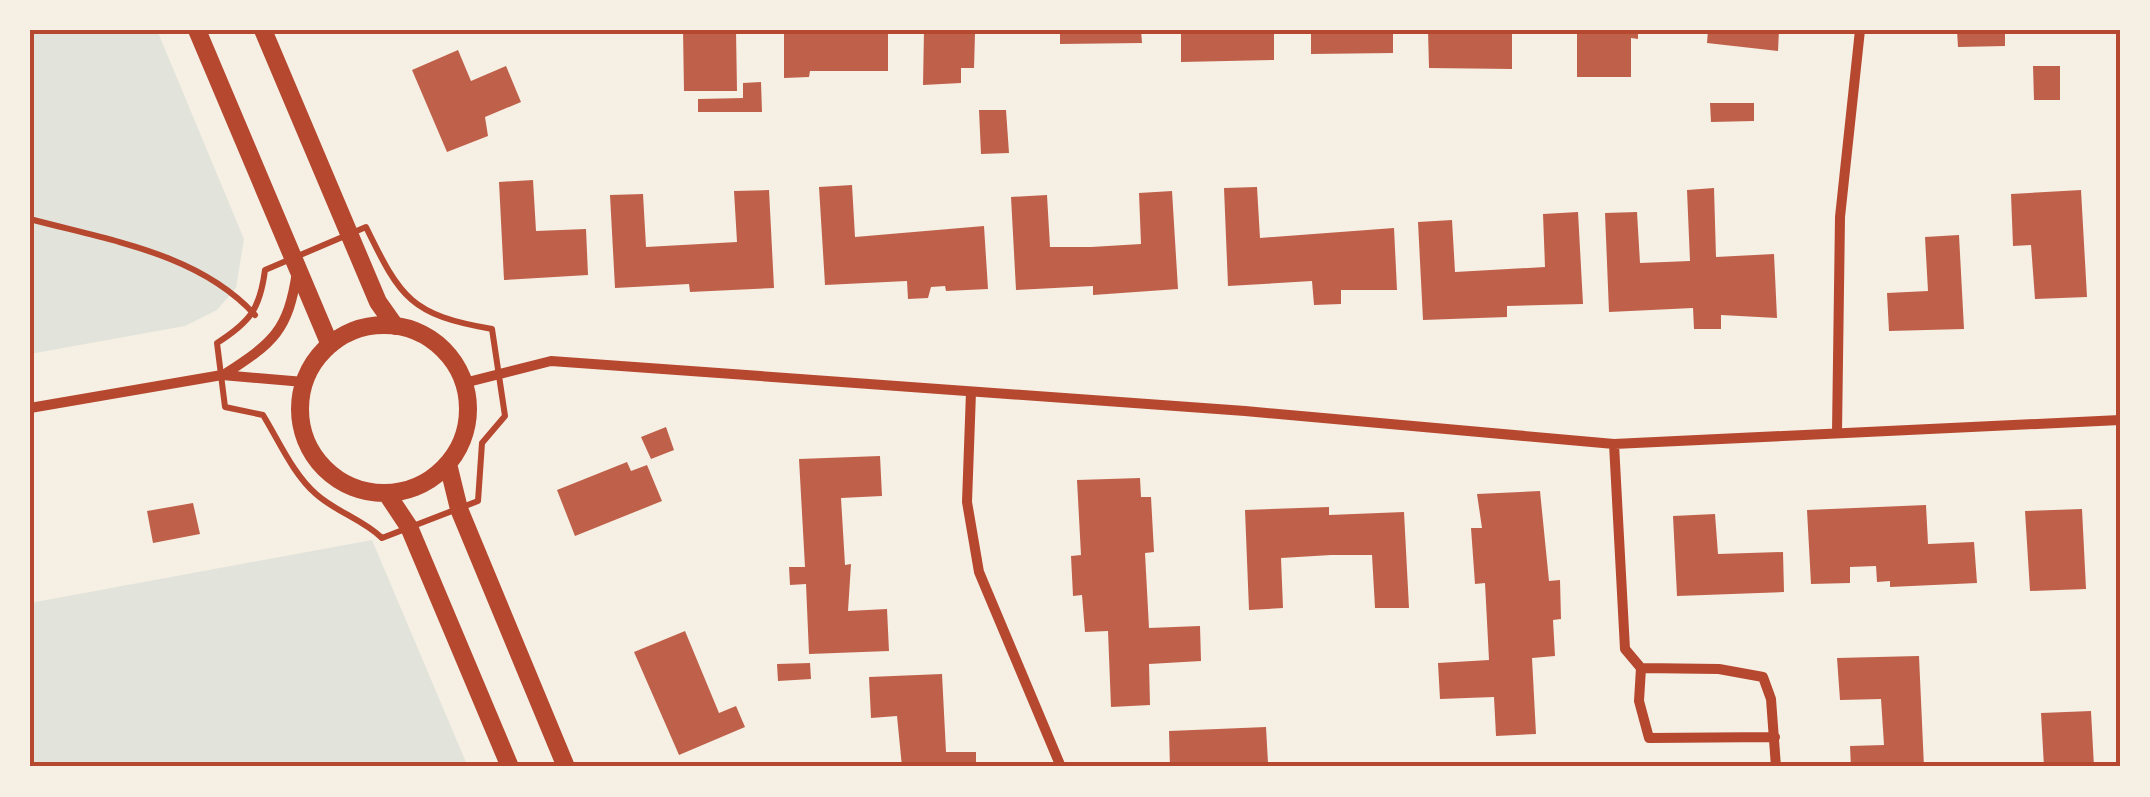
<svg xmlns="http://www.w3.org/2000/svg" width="2150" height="797" font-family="Georgia,serif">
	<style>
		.green { fill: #e2e4dc }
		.building { fill: #bf614a }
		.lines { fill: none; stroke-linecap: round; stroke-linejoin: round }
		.path { stroke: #b5482f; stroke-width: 6 }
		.minor { stroke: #b5482f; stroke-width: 10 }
		.tertiary { stroke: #b5482f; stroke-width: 18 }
		.neatline { fill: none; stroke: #b5482f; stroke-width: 4 }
	</style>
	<rect width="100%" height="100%" fill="#f6efe4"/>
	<!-- green -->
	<path class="green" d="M30,30h127l87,209 -8,49 -19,22 -32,16 -155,28z
		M372,540l96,227h-438v-164z"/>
	<!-- building -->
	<path class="building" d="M683,30h53l1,61h-53z
		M784,30h104v41h-78l-1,6 -25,1z
		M924,30h60l-9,4 -1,34h-13v15l-38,2z
		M1060,30h81l1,13 -82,1z
		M1181,30h93v30l-93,2z
		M1311,30h82v23l-82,1z
		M1428,30h84v39l-83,-1z
		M1577,30h61v9l-7,-1v39h-54z
		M1708,30h71l-1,21 -71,-8z
		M1957,30h48v16l-47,1z
		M458,50l13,31 35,-15 15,36 -36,15 3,19 -41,16 -35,-82z
		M2033,66h27v34h-26z
		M761,82l1,30h-64v-13l45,-1v-15z
		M1710,103h44v18l-43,1z
		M979,110h27l3,43 -28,1z
		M533,180l3,51 50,-2 2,46 -84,5 -5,-98z
		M852,185l3,52 129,-11 4,63 -42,2 -1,-5 -14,1 -3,11 -20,1 -1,-18 -82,4 -6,-98z
		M1257,187l3,51 134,-10 3,62h-56v14l-27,1 -2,-24 -84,5 -4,-98z
		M1714,188l2,69 58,-3 3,64 -56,-3v14h-27l-1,-21 -84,4 -4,-99 32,-1 3,51 50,-2 -3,-71z
		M769,190l5,98 -84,4 -1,-8 -74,4 -5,-93 33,-1 3,53 91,-5 -3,-51z
		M2081,190l6,107 -52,2 -4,-54 -18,1 -2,-52z
		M1172,191l6,98 -85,6v-9l-77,4 -5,-93 36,-2 3,52h41l50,-3 -2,-51z
		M1578,212l5,92 -76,2v11l-84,3 -5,-98 34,-2 3,52 90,-5 -2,-53z
		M1959,235l5,94 -75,2 -2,-38 41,-2 -3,-54z
		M666,427l8,23 -23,9 -10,-22z
		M880,456l2,40 -41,2 4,67 6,-1 -3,47 39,-2 2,42 -80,3 -3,-70 -16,1 -1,-18h16l-6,-108z
		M627,462l4,9 16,-6 15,36 -87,35 -18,-46z
		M1140,478l1,19h10l3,55 -9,1 4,75 51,-2 1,35 -52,3 1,41 -39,2 -3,-76 -23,1 -3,-37 -9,1 -2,-40 10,-1 -4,-75z
		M1540,491l9,90 11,-1 1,39 -8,1 2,36 -23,2 4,76 -40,2 -2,-39 -54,2 -2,-36 51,-3 -4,-77 -10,1 -4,-56h11l-5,-34z
		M193,503l7,31 -47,9 -6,-32z
		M1926,505l2,39 46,-2 3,41 -87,4v-6l-13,1 -1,-16 -26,1v16l-39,1 -4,-74z
		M1329,507v8l75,-3 5,96h-34l-3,-53h-41l-50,3 2,50 -34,2 -4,-100z
		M2082,509l4,80 -56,2 -5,-80z
		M1715,514l3,40 65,-2 1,40 -107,4 -4,-80z
		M685,631l34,82 17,-7 9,21 -66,28 -45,-103z
		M1919,656l5,111h-73l-1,-21 34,-1 -3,-46 -41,1 -3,-42z
		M810,663l1,16 -33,2 -1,-17z
		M942,674l4,78h30v15h-74l-5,-51 -26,2 -2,-41z
		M2091,711l3,56h-50l-3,-54z
		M1266,727l2,36 -98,4 -1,-36z"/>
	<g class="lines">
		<!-- path -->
		<path class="path" d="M30,219c77,21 169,34 225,96
			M366,227c35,72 45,88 126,102l13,87 -23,27 -4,58 -96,37c-20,-19 -46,-26 -66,-44 -23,-20 -37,-53 -53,-79l-38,-8 -8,-64c33,-21 43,-34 48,-73z"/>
		<!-- minor -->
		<path class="minor" d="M225,374c49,-32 63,-43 72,-102
			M464,383l87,-22 694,50 369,33 506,-24
			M971,392l-4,110 12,70 82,195
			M30,408l192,-33 82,7
			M1837,432l3,-215 20,-187
			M1614,444l11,205 16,19 78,1 44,8 8,22 5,68
			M1641,668l-2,33 10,37 126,-1"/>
		<!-- tertiary -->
		<path class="tertiary" d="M197,30l133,315
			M263,30l115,272 17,24
			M300 409a84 84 0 1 1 168 0a84 84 0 1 1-168 0Z
			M448,464l11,45 107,258
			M387,494l22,33 101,240"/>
	</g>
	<!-- border -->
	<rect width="2150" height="797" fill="none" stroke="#f6efe4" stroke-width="65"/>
	<rect x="32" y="32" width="2086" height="732" class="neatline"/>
</svg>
